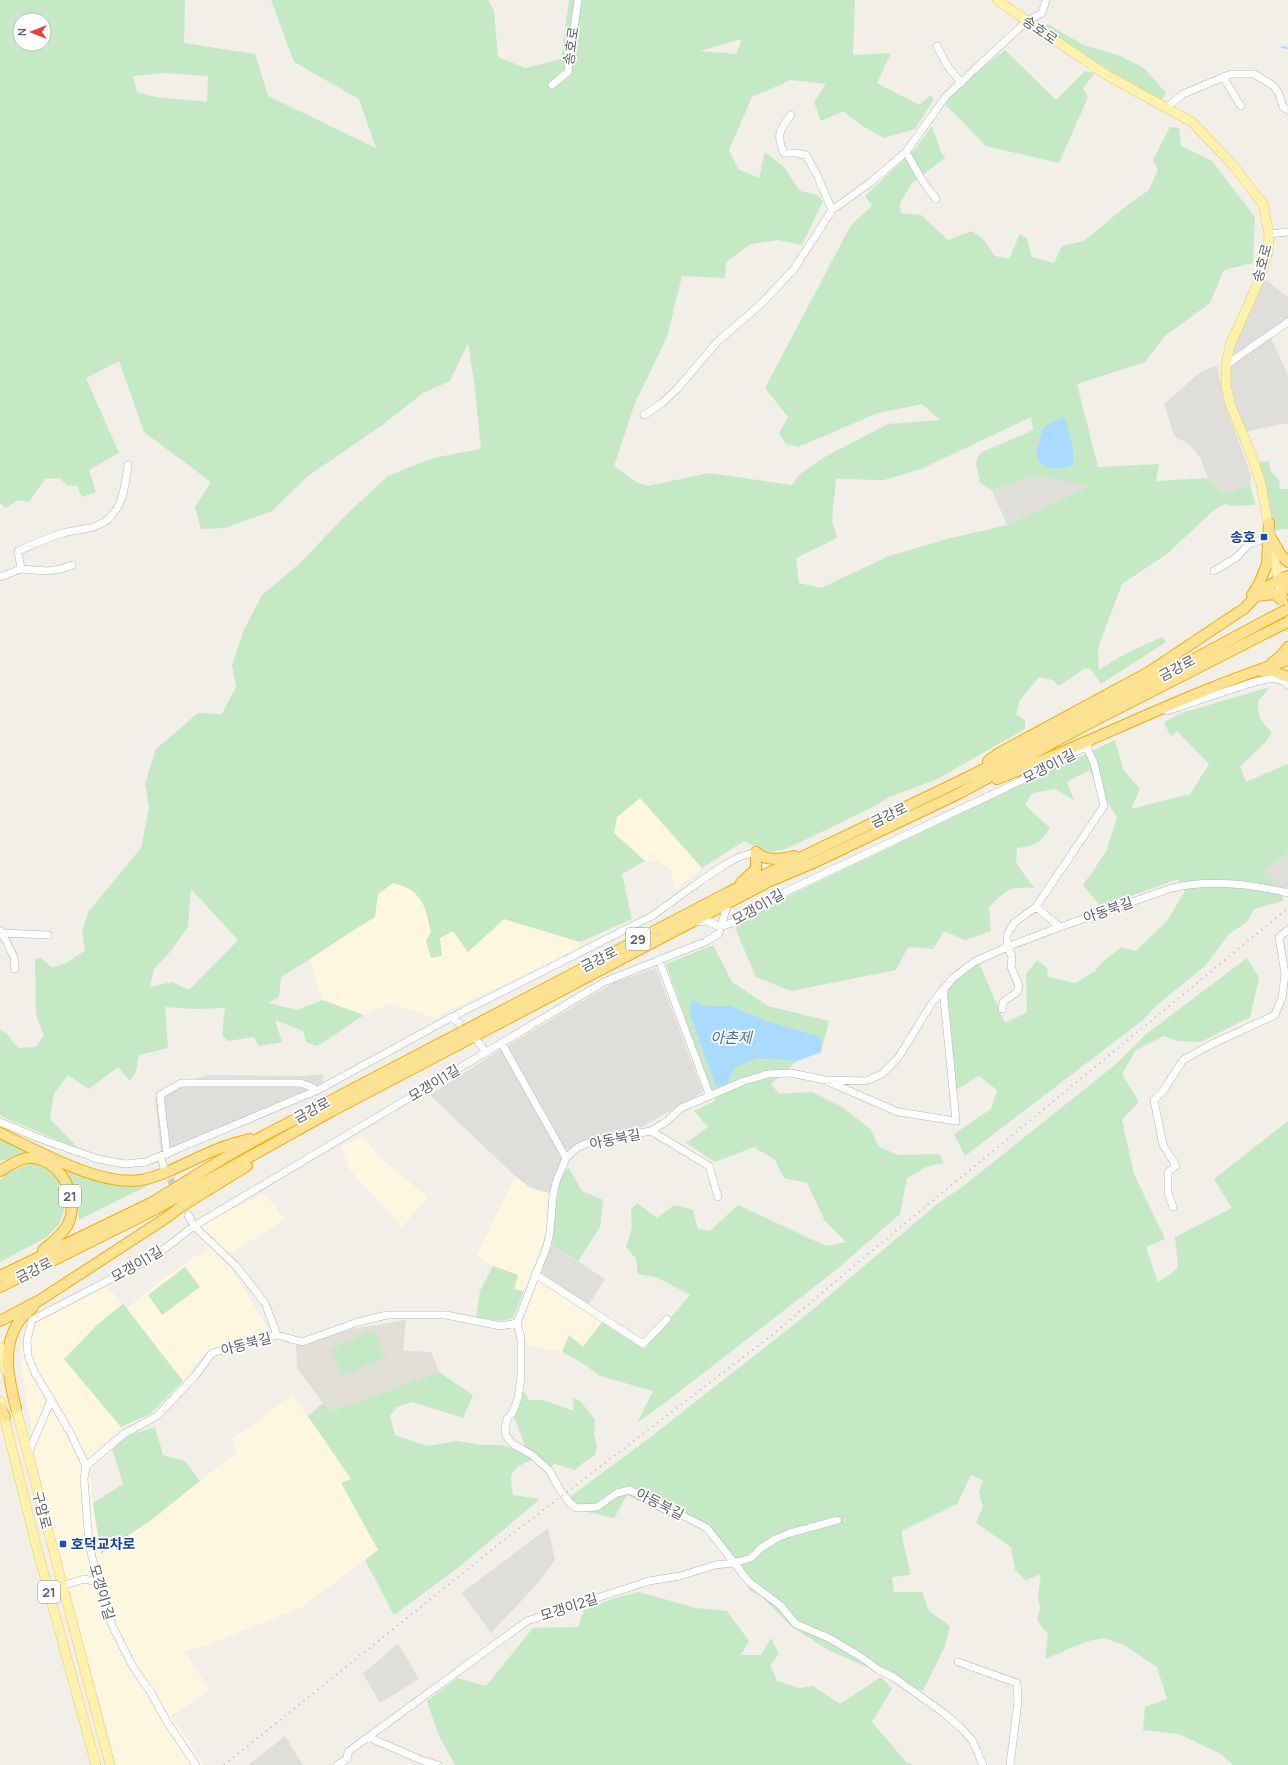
<svg xmlns="http://www.w3.org/2000/svg" width="1288" height="1765" font-family="Manrope,'Noto Sans KR',sans-serif">
	<style>
		.commercial { fill: #fef7e0 }
		.industrial { fill: #e0deda }
		.education { fill: #e1ded6 }
		.green { fill: #c5e8c5; fill-rule: evenodd }
		.water { fill: #aadaff }
		.lines { fill: none; stroke-linecap: round; stroke-linejoin: round }
		.stream { stroke: #aadaff; stroke-width: 2 }
		.minor-tunnel { stroke: #ccccc8; stroke-width: 7; stroke-dasharray: 7 3.5; stroke-linecap: butt }
		.minor-casing { stroke: #b5b8bc; stroke-width: 8 }
		.major-casing { stroke: #f2c960; stroke-width: 10 }
		.highway-casing { stroke: #f9ab00; stroke-width: 12 }
		.minor { stroke: #fff; stroke-width: 7 }
		.major { stroke: #fff2af; stroke-width: 9 }
		.highway { stroke: #fde293; stroke-width: 10 }
		.rail { stroke: #b6b7b8; stroke-width: 2; stroke-dasharray: 1 5; stroke-linecap: butt }
		.highway-bridge-casing { stroke: #f9ab00; stroke-width: 12; stroke-linecap: butt }
		.highway-bridge { stroke: #fde293; stroke-width: 10 }
		.transit-dot { fill: #1a4fb4; stroke: #fff; stroke-width: 1.5 }
		.labels { text-anchor: middle; stroke-width: 3.5; stroke-linejoin: round; paint-order: stroke }
		.shield { fill: #fff; stroke: #8f9295; stroke-width: 1 }
		.shield-label { font-size: 13px; font-weight: bold; fill: #5f6368 }
		.street-label { font-size: 14px; fill: #5f6368; stroke: #fff }
		.transit-label { font-size: 14px; font-weight: bold; fill: #164399; stroke: #fff; text-anchor: end }
		.water-label { font-size: 15px; font-style: italic; fill: #4174aa; stroke: #fff }
	</style>
	<rect width="100%" height="100%" fill="#f1efe8"/>
	<!-- commercial -->
	<path class="commercial" d="M640,798l62,70 -26,22 -5,-20 -15,-9h-11l-31,-28 3,-16z
		M393,883l14,3 17,17 7,30 9,5 14,-7 14,21 36,-33 76,23 -3,9 -130,60 -11,7 -46,-15 -26,12 -42,-15 -12,-40 40,-29 24,-14 4,-23z
		M363,1136l16,21 49,40 -26,30 -52,-57 -9,-23z
		M515,1176l16,12 18,5 -3,17 2,15 -8,26 -16,40 -10,-2 4,-14 -29,-11 -12,-9z
		M265,1194l20,25 -63,40 11,12 36,59 -66,24 -20,27 -56,-73 47,-37 34,-23 -18,-19z
		M538,1273l69,43 -25,31 -13,-12 -7,17 -34,-7 -7,-22z
		M107,1287l16,17 -25,20 -34,35 57,68 -33,31 7,62 6,34 50,-34 49,-39 37,-28 -5,-14 61,-44 58,85 -9,4 36,66 -76,57 -98,39 -19,5 24,39 -38,26 33,49h-87l-56,-198 -26,-115 -11,-69 -4,-36 16,-24z"/>
	<!-- industrial -->
	<path class="industrial" d="M1265,279l23,18v21l-6,5 -11,15 17,37v48l-43,9 -15,-44 -2,-24 15,-43z
		M1217,365l8,39 26,71 -1,9 -27,10 -15,-16 -7,-19 -12,-15 -15,-8 -10,-32 35,-31z
		M1036,476l55,10 -84,39 -15,-35z
		M1288,853v35h-6l-21,-15z
		M656,968l47,124 -63,36 -73,21 -18,44 -18,-5 -16,-12 -85,-81 65,-42 120,-71z
		M323,1074v10l-162,67 -6,-52 15,-15 42,-9 92,1z
		M552,1245l53,34 -16,25 -51,-31z
		M548,1528l7,32 -16,22 -48,51 -29,-40z
		M398,1643l21,36 -39,24 -17,-29z
		M285,1736l18,29h-55l9,-7z"/>
	<!-- education -->
	<path class="education" d="M406,1320l-3,31 28,1 8,20 -107,39 -9,-8 -26,-35 -1,-23 61,-17z"/>
	<!-- green -->
	<path class="green" d="M0,0h185l-1,43 71,11 13,42 108,52 -17,-49 -65,-37 -23,-62h217l6,11 4,46 27,11 36,-9 8,-59h286l-2,55 38,-2 -14,30 42,22 12,-10 3,4 -19,30 -31,9 -22,-12 -19,-15 -22,10 -7,-19 12,-18 -35,-4 -39,17 -23,53 9,19 21,9 6,-26 19,15 16,24 17,4 6,6 -21,44 -24,-5 -27,4 -25,18 -1,16 -43,-2 -15,61 -32,66 -21,63 22,16 12,4 61,-13 83,12 8,-11 28,-19 60,-31 52,-4 -18,-16 -44,9 -80,34 -12,-3 -7,-11 9,-16 -23,-29 86,-163 21,-19 -7,-10 51,-48 16,-22 10,29 4,2 -35,27 -11,20 1,9 20,2 27,25 24,-9 11,8 12,17 14,3 11,-25 7,4 5,19 22,6 8,-17 22,-5 41,-34 24,-17 9,-20 -5,-10 17,-33 9,1 2,18 31,15 43,56 -2,46 -29,7 -14,33 -45,33 -20,26 -68,22 21,83 61,-3 -3,17 52,-3 15,16 27,-10 5,21 -24,1 -7,-2 -11,7 -46,43 -45,30 -24,64 1,22 24,-15 39,-18 4,5 -65,42 -11,-16 -6,1 -25,17 -6,-6 -14,-3 -19,23 -4,14 9,6v9l-88,50 -47,18 -25,14 -79,38 -20,4 -22,-12 -42,27 -62,-70 -23,19 -3,16 31,28 -23,13 10,45 -52,23 -76,-23 -36,33 -15,-21 -13,7 2,18 -11,2 -5,-17 5,-9c-6,-26 -8,-42 -38,-49l-15,11 -3,23c-32,19 -62,41 -94,60l-2,20 -11,6 30,7 24,-10 42,15 -37,25 -11,6 -10,-4 -3,-11 -28,-11 7,22 -23,4 -5,-9 -26,4 -6,-6 3,-27 -32,1 -28,-2 3,41 -29,7 -3,17 -6,9 -12,-14 -29,22 -21,-14 -14,18 -4,26 29,30 -74,-31 -5,-3v-85l7,4 11,14 18,-1 8,-12 -8,-20 -1,-56 6,-1 10,9c14,0 22,-10 34,-16l-3,-20 7,-20 52,-63 8,-41 -4,-23 11,-35 42,-36 24,1 14,-27 -4,-22 12,-35 18,-35 38,-32 49,-51 39,-36 45,-18 48,-9 -7,-67 -6,-39 -18,38 -27,12 -42,33 -73,50 -36,35 -47,17 -24,1 -6,-22 16,-25 -67,-50 -25,-71 -33,17 33,75 -30,17 7,22 -14,5 -5,-11 -10,-1 -7,-7 -15,1 -16,23 -11,-2 -12,8 -6,-5zM20,20h24v24h-24zM742,39l-6,15 -37,-3h1zM164,73l44,3 -1,26 -51,-5 -19,-5 -4,-16zM1031,417l2,13 -53,23 -4,10 4,20 12,7 44,-14 54,10 -83,39 -60,14 -58,17 -68,32 -22,-5 -3,-25 41,-20 -5,-18 4,-41 48,1 37,-11zM191,889l47,51 -49,50 -17,-8 -22,5 4,-18 15,-16 19,-26z
		M1048,24l35,21 35,10 26,13 22,25 -4,7 -52,-29 -67,-44z
		M1005,50l51,50 29,-29 10,2 -12,15 5,9 -29,66 -73,-17 -41,-42 8,-13z
		M1269,461l2,11 8,8 1,9h8v40l-13,1 -16,-68z
		M1270,687l-12,14c0,16 2,20 14,31l-7,11 -25,23 6,16 42,-18v89l-27,20 21,15 1,13 -29,8 -7,13 -18,12 -24,32 -48,39 -14,15 -178,136 -11,-22 37,-25 6,-19 -18,-14 -23,14 -9,-105 32,-22 26,60 22,-11 -1,-38 11,-14 10,8 1,9 27,6 20,-12 9,-10 17,-14 15,4 31,-30 18,-30 -7,-12 -77,28 -18,-22 23,-33 11,-34 -28,-48 -22,12 7,18 -19,-11 -23,4 -7,12 25,23c-10,15 -14,18 -33,20l-1,15 18,25c-25,-2 -27,2 -45,19l2,24 -26,9 -21,-9 -11,18 -25,-2 -12,23 -105,21 -35,-14 -21,-49 53,-32 327,-156 8,29 17,20 -9,20 59,-15 19,-30 -32,-33 -6,6 -7,-15 17,-9z
		M713,945l19,37 36,24 61,15 -8,31 -24,9 -26,23 8,10 33,-2 30,15 28,22 9,18 19,8 41,-1 5,9 -18,4 -19,11 -7,36 -64,56 -170,132 -29,21 16,-32 -53,-15 -13,-10 -25,-14 7,-17 14,12 19,-25 43,26 45,-53 -34,-18 -18,-3 -2,-15 -10,-12 6,-19 -1,-18 6,-7 20,15 17,-13 19,5 5,19 12,2 28,-26 88,41 20,-4 -21,-21 -18,-38 -23,-5 -9,-18 -21,-13 -39,15 -29,-19 22,-16 -14,-16 21,-10 -49,-137z
		M1247,958l12,20 -9,39 -49,25 -24,-1 -13,-5 -28,14 -14,24 17,28 -17,18 12,54 31,65 -19,8 12,35 13,-8 7,-7 -3,-30 57,-29 -18,-29 74,-58v644h-55l-12,-11 -42,-20 -36,-4 2,-23 22,-8 -10,-32 -33,-22 -20,-7 -16,3 -43,18 3,-26 -6,-5 -5,-9 3,-11 -2,-11 3,-23 -15,6 -11,-10 -4,-23 -35,-24 7,-16 -4,-15 4,-12 -12,-5 -14,29 -55,27c0,15 7,28 8,44l-18,2 2,15h28l7,19 21,15 -5,20 -22,45 -93,-40 -38,-24 -30,-30 -13,-7 -8,-24 -49,-49h-22l-43,-22 -13,23 -44,-10 1,-12 77,-57 162,-127 126,-107 30,-21 149,-119 30,-30z
		M0,1138l29,14 -29,9z
		M32,1163l13,3 15,13 7,21 -7,23 -13,14 -47,25v-82l4,-6z
		M59,1165l69,20 23,-1 -72,36 -3,-20z
		M568,1167l14,24 21,9 -3,27 -22,34 -26,-16 3,-34 5,-31z
		M493,1266l25,9 -4,14 10,2 -11,27 -13,3 -24,-4 4,-26z
		M185,1267l15,20 -38,28 -14,-20z
		M123,1304l60,77 -33,33 -29,13 -57,-68 34,-35z
		M373,1330l13,27 -43,18 -12,-26z
		M439,1372l34,23 -10,23 -51,-16 -15,5 -7,9 5,19 32,11 31,-5 22,4h21l18,6 13,9c-22,9 -23,12 -19,35l27,4 -81,68 -65,48 -29,-55 13,-10 -37,-67 10,-4 -43,-63 15,-13 9,8z
		M521,1392l4,1 4,7h14l31,11 -1,-14 8,5 14,18 -1,14 3,12 -2,9 -12,8 -8,7 -20,-6 -4,3 -25,-19 -12,-31z
		M155,1427l8,28 22,6 15,20 -49,39 -50,34 -8,-51 30,-19 -11,-36 18,-13z
		M639,1592l57,16 31,3 22,30 -8,14h20l10,-17 8,16 -9,11 7,16 22,7 14,-2 27,18 41,-27 11,12 -20,33 34,40 8,3h-459l-16,-29 -12,-35 30,-23 29,8 47,-58 45,-1 6,-17 28,-11z"/>
	<!-- water -->
	<path class="water" d="M1065,418l7,25 2,22 -11,3h-15l-9,-7 -3,-9 7,-24 11,-7z
		M692,1000l13,6h26l38,16 52,15v15l-24,9 -39,-3 -23,9 -8,17 -11,2 -26,-72z"/>
	<g class="lines">
		<!-- stream -->
		<path class="stream" d="M1282,47l6,1"/>
		<!-- minor-tunnel -->
		<path class="minor-tunnel" d="M165,1170l12,22"/>
		<!-- minor casing -->
		<g class="minor-casing">
			<path id="minor" d="M937,46l10,19 14,18
				M1223,77l18,29
				M552,85l16,-13 10,-72
				M1167,107l16,-13 48,-20h23l20,12 5,8 4,13 5,3
				M791,115c-12,15 -15,21 -7,38h11l11,2 10,18 16,37
				M906,152l17,30 13,17
				M1269,234l19,-2
				M1226,365l62,-43
				M644,415l18,-12 15,-14 41,-48 42,-36 34,-36 38,-59 39,-28 35,-30 40,-56 81,-75 15,-8 4,-13
				M21,569l-3,-18c15,-6 30,-14 45,-18 11,-3 23,-3 33,-7 26,-9 29,-38 32,-61
				M1214,571l23,-14 12,-13 19,-6
				M0,577l21,-8 26,2 14,-2 11,-4
				M1167,711l84,-28 21,-5 14,4 2,3
				M1036,907l24,20
				M695,922l13,-1 12,6
				M720,927l25,-9 38,-25 269,-127 36,-21
				M1,931l13,26 1,12
				M2,933l46,2
				M659,960l51,136
				M1002,1009l1,-7 14,-10 2,-6 -8,-19 1,-11 -5,-9v-12l7,-12 22,-16 68,-101 -10,-43 -8,-17
				M452,1017l7,6
				M478,1042l8,10
				M502,1044l64,114
				M829,1082l69,30 58,9 -13,-132
				M0,1122l41,17 57,20 27,5 21,-2 172,-72 134,-73 200,-101 47,-34 27,-18 13,-7 17,-5
				M651,1131l58,35 9,31
				M167,1154l-7,-59 21,-12h120l17,7
				M160,1156l4,12
				M1173,1207l-5,-14v-21l8,-6 -13,-21 -9,-45 9,-9 20,-31 27,-15 65,-30 7,-17 3,-24 -6,-37 9,-7
				M188,1215l6,11 42,40 29,37 12,32
				M535,1274l108,70 24,-25
				M28,1454l23,-54
				M86,1466l38,-32 33,-18 38,-40 17,-23 65,-18 25,7 56,-20 29,-7h59l55,11 16,-3
				M62,1586l22,-7 14,3
				M958,1662l59,21 1,18 -8,64
				M368,1737l53,23 17,5
				M196,1765l-29,-43 -17,-31 -17,-24 -21,-42 -14,-43 -9,-38 -5,-65 2,-13 -16,-34 -35,-59 -7,-17 -1,-16 5,-20 123,-64 39,-30 410,-244 103,-41 12,-8 9,-30
				M337,1765l10,-6 1,-7 16,-12 163,-119 122,-40 31,-5 35,-11 18,-2 18,-5 10,-10 14,-9 15,-6 48,-13
				M983,1765l-11,-25 -12,-13 -15,-13 -50,-36 -16,-8 -18,-13 -32,-19 -33,-14 -16,-19 -31,-23 -42,-54 -23,-12 -20,-7 -34,-19 -13,3 -20,14 -21,1 -5,-4 -11,-14 -11,-20 -17,-15 -19,-11 -7,-8 -1,-8 2,-9 6,-7 5,-14 3,-21v-39l-4,-15 30,-77 3,-14 3,-36 3,-14 10,-24 12,-11 15,-6 58,-10 16,-10 14,-13 63,-27 24,-7 23,-1 34,7 41,1 16,-7 16,-16 34,-55 21,-25 21,-16 33,-15 53,-20 112,-39c38,-9 79,-4 116,5"/>
		</g>
		<!-- major casing -->
		<g class="major-casing">
			<path id="major" d="M997,0l106,73 89,49 40,42 31,40 6,30 -1,18 -9,29 -29,64 -4,20v20l4,19 20,47 11,33 17,95 10,48
				M0,1347l6,24
				M0,1401l35,140 61,224
				M14,1401l96,364"/>
		</g>
		<!-- highway casing -->
		<g class="highway-casing">
			<path id="highway" d="M1271,538l10,17 7,7
				M1252,595l7,-11 8,-20 2,-41
				M1281,595l7,-13
				M1256,596l18,-2 8,6
				M1272,663l10,-8 6,-8
				M1262,671l8,-1 18,7
				M988,761l11,-8 150,-81 96,-64c12,-14 26,-26 43,-32
				M997,779c98,-38 191,-87 291,-119
				M756,852c10,10 25,7 38,4
				M741,883l15,-14v-17
				M0,1133c36,17 101,54 141,47 28,-5 57,-25 85,-34 8,-3 16,-5 24,-7
				M0,1171c8,-5 18,-12 28,-13 32,-2 54,41 39,68 -6,10 -15,17 -24,24
				M0,1276l151,-73 73,-45 41,-23 464,-243 233,-112 113,-57 186,-100
				M0,1287l156,-78 176,-98 436,-229 43,-18 149,-71 122,-66 180,-92
				M0,1321l40,-21 126,-82 16,-12 65,-40
				M0,1408l5,9
				M16,1408c-7,-28 -15,-59 2,-85 3,-6 10,-11 15,-16"/>
		</g>
		<!-- minor -->
		<use href="#minor" class="minor"/>
		<!-- major -->
		<use href="#major" class="major"/>
		<!-- highway -->
		<use href="#highway" class="highway"/>
		<!-- rail -->
		<path class="rail" d="M224,1765l275,-221 272,-208 103,-87 414,-341"/>
		<!-- highway-bridge casing -->
		<g class="highway-bridge-casing">
			<path id="highway-bridge" d="M1261,623l27,-14
				M1262,635l26,-13"/>
		</g>
		<!-- highway-bridge -->
		<use href="#highway-bridge" class="highway-bridge"/>
	</g>
	<!-- markers -->
	<g class="transit-dot">
		<rect x="1260" y="533" width="8" height="8" rx="2"/>
		<rect x="59" y="1540" width="8" height="8" rx="2"/>
	</g>
	<g class="labels">
		<!-- shield labels -->
		<g class="shield">
			<rect x="626" y="928" width="24" height="22" rx="3"/>
			<rect x="59" y="1185" width="22" height="22" rx="3"/>
			<rect x="38" y="1581" width="22" height="22" rx="3"/>
		</g>
		<g class="shield-label">
			<text x="638" y="944">29</text>
			<text x="70" y="1201">21</text>
			<text x="49" y="1597">21</text>
		</g>
		<!-- street labels -->
		<g class="street-label">
			<text transform="translate(1040 30) rotate(35)" y="5">송호로</text>
			<text transform="translate(571 46) rotate(-82)" y="5">송호로</text>
			<text transform="translate(1262 263) rotate(-75)" y="5">송호로</text>
			<text transform="translate(1177 668) rotate(-28)" y="5">금강로</text>
			<text transform="translate(1049 766) rotate(-27)" y="5">모갱이1길</text>
			<text transform="translate(889 815) rotate(-26)" y="5">금강로</text>
			<text transform="translate(758 907) rotate(-30)" y="5">모갱이1길</text>
			<text transform="translate(1108 910) rotate(-19)" y="5">아동북길</text>
			<text transform="translate(599 959) rotate(-27)" y="5">금강로</text>
			<text transform="translate(434 1083) rotate(-31)" y="5">모갱이1길</text>
			<text transform="translate(312 1110) rotate(-28)" y="5">금강로</text>
			<text transform="translate(615 1139) rotate(-12)" y="5">아동북길</text>
			<text transform="translate(137 1264) rotate(-30)" y="5">모갱이1길</text>
			<text transform="translate(34 1270) rotate(-27)" y="5">금강로</text>
			<text transform="translate(246 1344) rotate(-15)" y="5">아동북길</text>
			<text transform="translate(660 1504) rotate(27)" y="5">아동북길</text>
			<text transform="translate(42 1510) rotate(75)" y="5">구암로</text>
			<text transform="translate(102 1592) rotate(74)" y="5">모갱이1길</text>
			<text transform="translate(569 1607) rotate(-18)" y="5">모갱이2길</text>
		</g>
		<!-- transit labels -->
		<g class="transit-label">
			<text x="1256" y="542">송호</text>
			<text x="71" y="1549" text-anchor="start">호덕교차로</text>
		</g>
		<!-- water labels -->
		<g class="water-label">
			<text x="731" y="1043">아촌제</text>
		</g>
	</g>
	<!-- north arrow -->
	<g transform="translate(32 32) rotate(270)"><circle r="19" fill="#ffffff" stroke="#bfc1c3"/>
	<path d="M0-3L7 15L0 10L-7 15Z" fill="#ea4335"/>
	<text y="-6" font-size="11" font-weight="bold" text-anchor="middle" fill="#5f6368">N</text>
	</g>
</svg>
